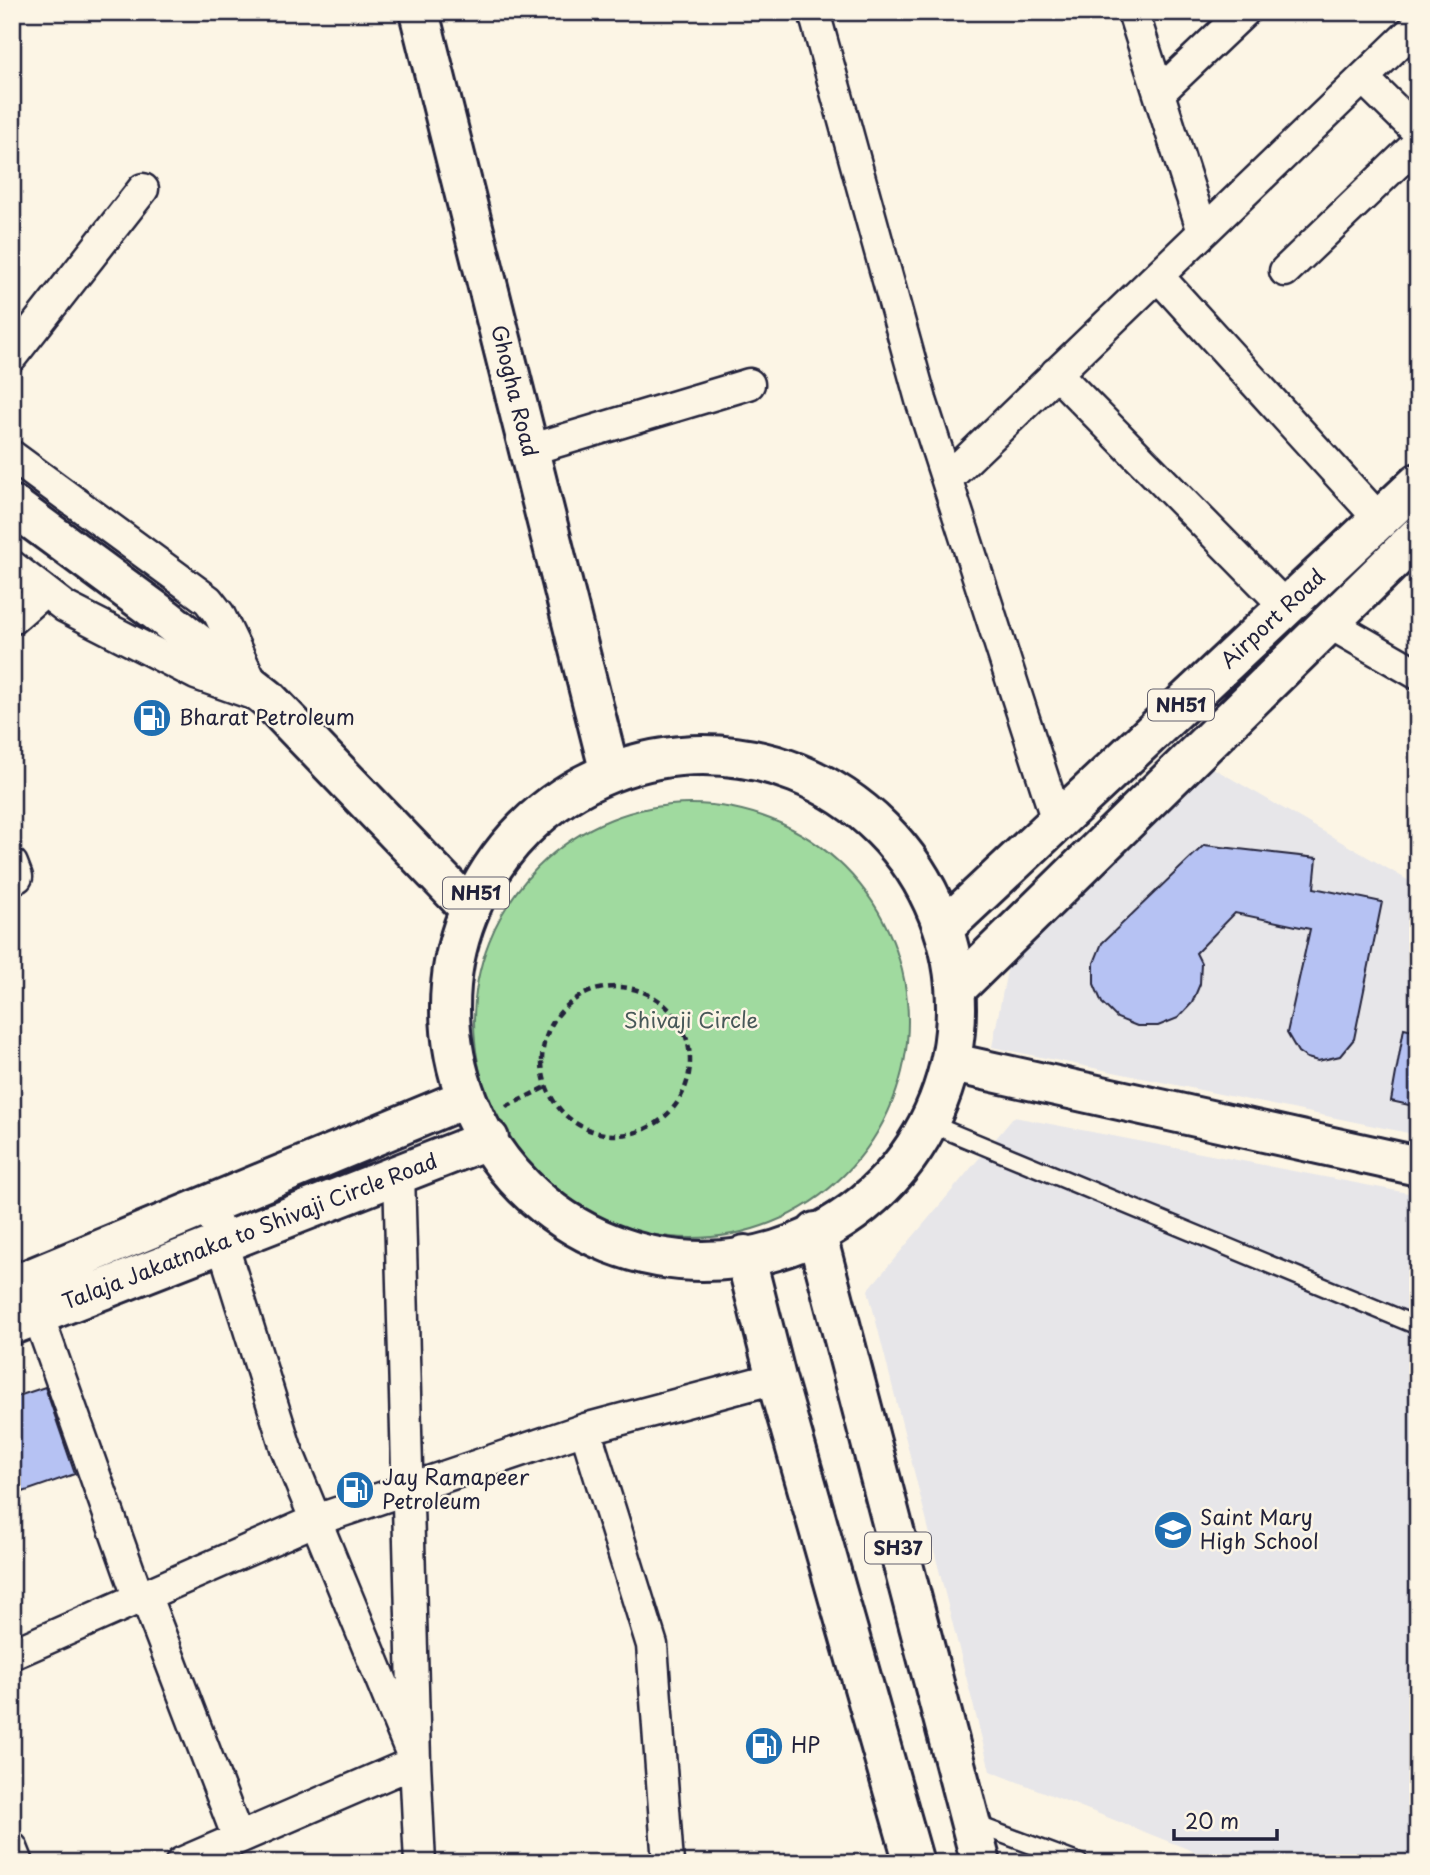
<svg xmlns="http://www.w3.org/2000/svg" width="1430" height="1875" font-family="'Playpen Sans',sans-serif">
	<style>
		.built { fill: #e7e6e9 }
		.green { fill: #a0da9f; stroke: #617e6d; stroke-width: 2 }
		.building { fill: #b6c2f3; stroke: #22223b; stroke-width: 2 }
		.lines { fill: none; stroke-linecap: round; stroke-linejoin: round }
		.service-casing { stroke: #22223b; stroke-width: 21 }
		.minor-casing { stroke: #22223b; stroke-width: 35 }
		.tertiary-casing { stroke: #22223b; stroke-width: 44 }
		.primary-casing { stroke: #22223b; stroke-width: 44 }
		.trunk-casing { stroke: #22223b; stroke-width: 44 }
		.path { stroke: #22223b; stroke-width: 4.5; stroke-dasharray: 7 5; stroke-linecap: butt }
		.service { stroke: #fcf5e5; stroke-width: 16 }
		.minor { stroke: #fcf5e5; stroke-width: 30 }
		.tertiary { stroke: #fcf5e5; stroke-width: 38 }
		.primary { stroke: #fcf5e5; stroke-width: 38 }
		.trunk { stroke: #fcf5e5; stroke-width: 38 }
		.labels { text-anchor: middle; stroke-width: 5; stroke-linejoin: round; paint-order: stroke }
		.shield { fill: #fcf5e5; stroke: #63616e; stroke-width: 2 }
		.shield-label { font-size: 19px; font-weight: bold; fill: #22223b }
		.street-label { font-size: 21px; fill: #22223b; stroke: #fcf5e5 }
		.poi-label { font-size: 21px; fill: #22223b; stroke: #fcf5e5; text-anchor: start }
		.park-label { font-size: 21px; fill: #485959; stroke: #fcf5e5 }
	</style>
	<rect width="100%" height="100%" fill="#fcf5e5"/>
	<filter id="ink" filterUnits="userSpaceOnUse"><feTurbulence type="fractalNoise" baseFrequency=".0143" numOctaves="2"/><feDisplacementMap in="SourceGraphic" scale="14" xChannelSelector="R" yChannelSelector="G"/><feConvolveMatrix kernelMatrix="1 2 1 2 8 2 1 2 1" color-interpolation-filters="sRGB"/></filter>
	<g filter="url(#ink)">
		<!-- built -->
		<path class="built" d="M1206,764l212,122v249l-426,-88 19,-97z
			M1014,1117l404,78v668h-195l-233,-92 -122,-481z"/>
		<!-- green -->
		<path class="green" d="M474 1021a217 217 0 1 1 434 0a217 217 0 1 1-434 0Z"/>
		<!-- building -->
		<path class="building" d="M1204,845l113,13 -3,30 68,14 -28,137 -14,17 -22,5 -11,-3 -9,-6 -11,-19 23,-104 -75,-16 -39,40 5,10 -1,21 -8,19 -14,15 -20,8h-21l-20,-8 -15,-15 -8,-19v-21l8,-20z
			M1404,1028l14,3v76l-27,-6z
			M45,1387l30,87 -52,18 -11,-30v-64z"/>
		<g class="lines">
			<!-- service casing -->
			<g class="service-casing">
				<path id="service" d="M931,1124l487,202
					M975,1824l105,39"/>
			</g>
			<!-- minor casing -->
			<g class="minor-casing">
				<path id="minor" d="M814,12l107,388 136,421
					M1133,12l70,220
					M1363,78l55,54
					M1159,93l85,-81
					M1285,271l133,-128
					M1158,276l221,243
					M12,356l131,-167
					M1056,373l230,234
					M529,450l220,-66
					M12,456l196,144 11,14 34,71
					M948,478l470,-453
					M12,566l53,41 131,67 54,19
					M12,619l32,-28
					M1329,623l89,51
					M12,864l5,13
					M210,1204l76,244 129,314 5,101
					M38,1315l101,284
					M585,1429l191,-51
					M146,1597l92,241
					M12,1654l304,-134 269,-91 67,216 16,218
					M12,1848l6,15
					M181,1863l234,-101 -16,-589"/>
			</g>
			<!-- tertiary casing -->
			<g class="tertiary-casing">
				<path id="tertiary" d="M12,505l152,112 103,81 200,208
					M953,1063l465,103"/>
			</g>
			<!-- primary casing -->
			<g class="primary-casing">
				<path id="primary" d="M419,12l190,757
					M816,1232l165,631
					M745,1255l31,123 138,485"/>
			</g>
			<!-- trunk casing -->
			<g class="trunk-casing">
				<path id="trunk" d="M450 1008a253 253 0 1 1 506 0a253 253 0 1 1-506 0Z
					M945,927l473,-444
					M957,988l461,-452
					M12,1286l452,-187
					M12,1325l477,-186"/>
			</g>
			<!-- path -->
			<path class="path" d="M542 1061a74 74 0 1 1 148 0a74 74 0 1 1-148 0Z
				M506,1107l40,-20"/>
			<!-- service -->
			<use href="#service" class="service"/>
			<!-- minor -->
			<use href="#minor" class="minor"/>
			<!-- tertiary -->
			<use href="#tertiary" class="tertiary"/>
			<!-- primary -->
			<use href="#primary" class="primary"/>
			<!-- trunk -->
			<use href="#trunk" class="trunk"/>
		</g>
	</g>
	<!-- icons -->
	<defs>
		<g id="fuel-disc" transform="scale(2.0125)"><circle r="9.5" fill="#1f6fb2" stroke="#fcf5e5"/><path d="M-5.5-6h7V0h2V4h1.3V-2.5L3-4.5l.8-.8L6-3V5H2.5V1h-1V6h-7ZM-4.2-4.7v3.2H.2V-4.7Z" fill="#fff"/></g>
		<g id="school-disc" transform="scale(2.0125)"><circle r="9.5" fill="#1f6fb2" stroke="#fcf5e5"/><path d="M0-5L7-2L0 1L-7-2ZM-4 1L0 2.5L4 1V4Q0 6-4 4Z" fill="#fff"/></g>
	</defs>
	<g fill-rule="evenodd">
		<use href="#fuel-disc" x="152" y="718"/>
		<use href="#fuel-disc" x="355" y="1490"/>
		<use href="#school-disc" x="1173" y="1530"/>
		<use href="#fuel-disc" x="764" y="1746"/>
	</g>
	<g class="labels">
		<!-- shield labels -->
		<g class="shield">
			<rect x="1148" y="689.5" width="66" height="31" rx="5"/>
			<rect x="443" y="877.5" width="66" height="31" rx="5"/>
			<rect x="865" y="1532.5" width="66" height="31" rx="5"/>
		</g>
		<g class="shield-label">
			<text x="1181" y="712">NH51</text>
			<text x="476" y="900">NH51</text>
			<text x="898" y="1555">SH37</text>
		</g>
		<!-- street labels -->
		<g class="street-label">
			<text transform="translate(514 391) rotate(76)" y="7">Ghogha Road</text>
			<text transform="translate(1273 619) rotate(-43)" y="7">Airport Road</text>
			<text transform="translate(250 1232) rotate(-21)" y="7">Talaja Jakatnaka to Shivaji Circle Road</text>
		</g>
		<!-- poi labels -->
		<g class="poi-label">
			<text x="179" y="725">Bharat Petroleum</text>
			<text x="382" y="1485">Jay Ramapeer<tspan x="382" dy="24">Petroleum</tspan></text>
			<text x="1200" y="1525">Saint Mary<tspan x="1200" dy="24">High School</tspan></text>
			<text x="791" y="1753">HP</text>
		</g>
		<!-- park labels -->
		<g class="park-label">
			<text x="691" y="1028">Shivaji Circle</text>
		</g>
	</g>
	<!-- margin -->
	<rect width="1430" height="1875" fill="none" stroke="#fcf5e5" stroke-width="42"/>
	<rect x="21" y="21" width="1388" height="1833" fill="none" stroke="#22223b" stroke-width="2.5" filter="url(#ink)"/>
	<!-- scale -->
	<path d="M1174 1829v10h103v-10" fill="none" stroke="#22223b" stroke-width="3.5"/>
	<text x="1185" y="1829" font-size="21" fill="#22223b" stroke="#fcf5e5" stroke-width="5" paint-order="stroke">20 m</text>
</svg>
